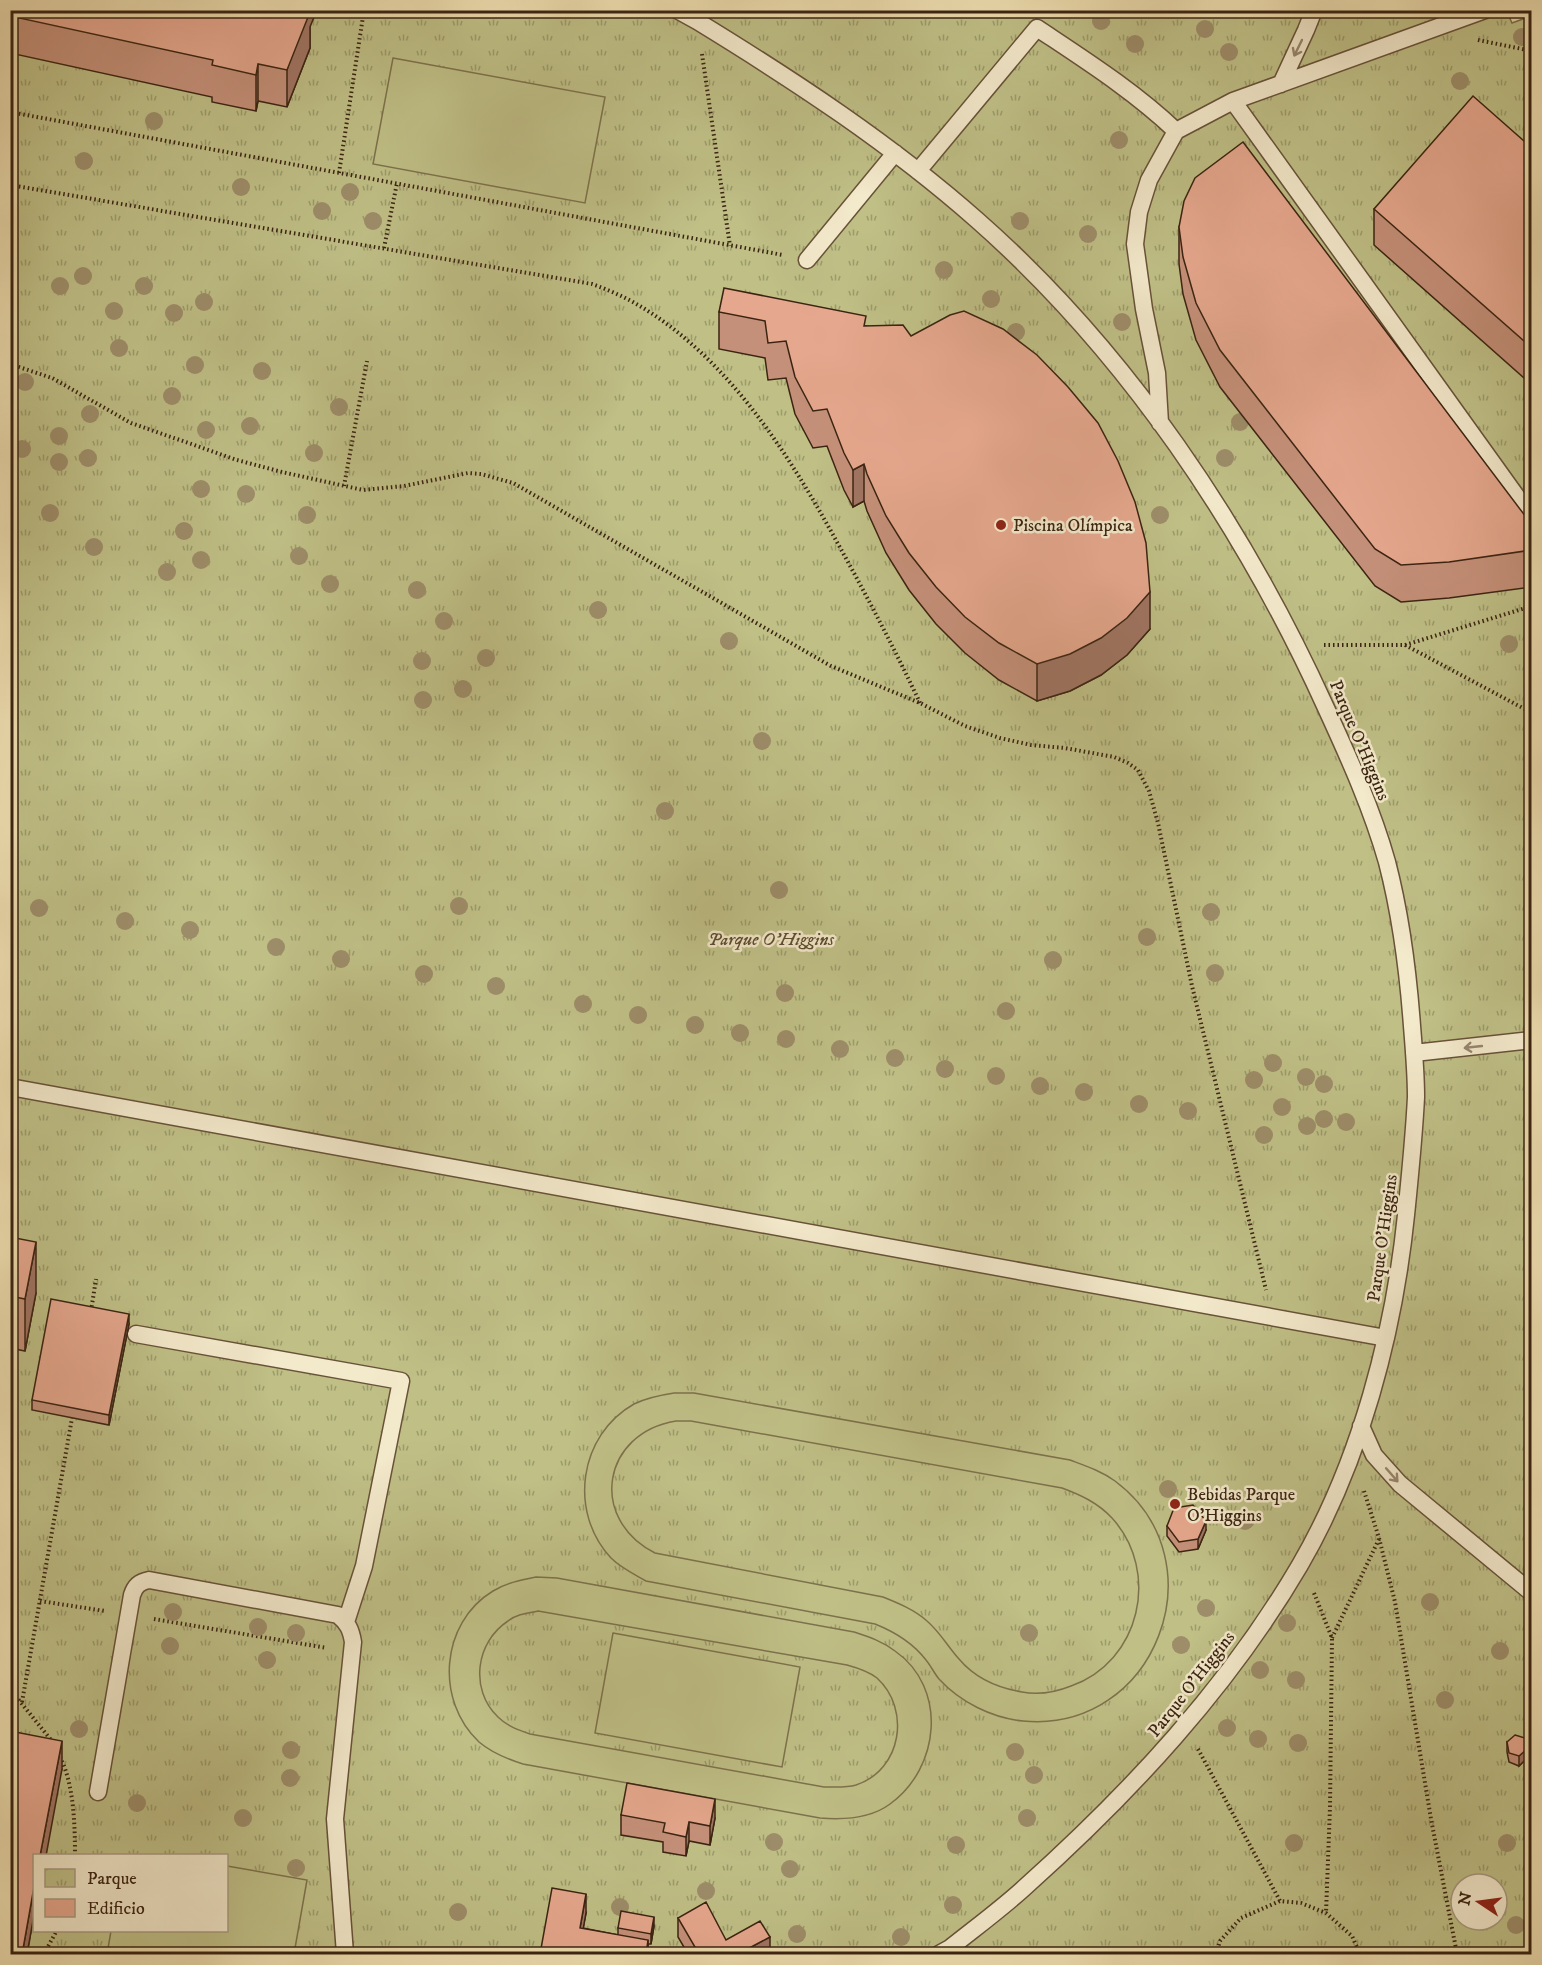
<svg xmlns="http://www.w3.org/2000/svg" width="1542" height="1965" font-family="'IM FELL DW Pica',serif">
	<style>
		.park { fill: url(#park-tufts); stroke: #7d724c; stroke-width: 1.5; fill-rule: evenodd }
		.pitch { fill: #bfbf86; stroke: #7d724c; stroke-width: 1.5; fill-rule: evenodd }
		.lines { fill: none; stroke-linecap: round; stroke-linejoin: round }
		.service-casing { stroke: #685239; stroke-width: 19 }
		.path { stroke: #3b2412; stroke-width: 4; stroke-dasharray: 1.5 3; stroke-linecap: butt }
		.service { stroke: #f3e9cb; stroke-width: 16 }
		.tree { fill: #9d8d69 }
		.wall { fill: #c59079; stroke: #3b2412; stroke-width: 1.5 }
		.shaded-wall { fill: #a07563; stroke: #3b2412; stroke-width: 1.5 }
		.building { fill: #e5a78d; stroke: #3b2412; stroke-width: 1.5 }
		.oneway { stroke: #97866e }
		.poi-dot { fill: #8f2418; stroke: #f3e9cb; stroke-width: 2 }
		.labels { text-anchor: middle; stroke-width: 5; stroke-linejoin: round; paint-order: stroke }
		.poi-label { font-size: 18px; fill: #3b2412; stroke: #f3e9cb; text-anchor: start }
		.street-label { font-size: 18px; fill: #3b2412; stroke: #f3e9cb }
		.park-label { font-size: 18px; font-style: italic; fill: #5c4b2f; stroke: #f3e9cb }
	</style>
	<defs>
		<pattern id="park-tufts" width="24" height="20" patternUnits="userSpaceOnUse" patternTransform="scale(1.5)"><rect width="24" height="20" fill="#bfbf86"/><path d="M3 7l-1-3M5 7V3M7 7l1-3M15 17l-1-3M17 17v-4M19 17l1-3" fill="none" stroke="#9c9b6c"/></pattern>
	</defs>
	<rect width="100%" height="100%" fill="#edddaf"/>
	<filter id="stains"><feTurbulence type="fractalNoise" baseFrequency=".00333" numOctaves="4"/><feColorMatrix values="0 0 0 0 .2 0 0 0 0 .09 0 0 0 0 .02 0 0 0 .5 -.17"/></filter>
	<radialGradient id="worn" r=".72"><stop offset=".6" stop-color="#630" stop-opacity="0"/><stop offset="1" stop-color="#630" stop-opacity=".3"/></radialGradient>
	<!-- park -->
	<path class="park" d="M1506,10l6,13 19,-7v1938h-1520v-1943zM34,1856h192v74h-192zM1461,1884h36v36h-36z"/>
	<!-- pitch -->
	<path class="pitch" d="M393,58l212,39 -20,106 -212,-39z
		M674,1393h20l376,67c16,6 31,11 45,21 107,80 40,253 -92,240 -31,-3 -63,-19 -84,-42 -5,-6 -8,-13 -13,-19 -13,-17 -31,-28 -51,-36l-229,-43c-12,-7 -25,-13 -35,-23 -43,-46 -32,-123 23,-154 12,-6 27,-9 40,-11zM676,1421h15l371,67c19,7 36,15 50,30 49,54 28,144 -41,168 -15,6 -33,9 -49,6 -24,-4 -47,-14 -63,-33 -11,-12 -19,-27 -32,-38 -12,-11 -29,-18 -44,-24l-228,-44c-67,-34 -53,-120 21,-132z
		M536,1577l21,1 297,54c15,5 28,9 41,19 53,37 45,117 -5,153 -20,15 -46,16 -70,14l-297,-54c-16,-5 -31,-11 -44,-22 -44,-41 -39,-119 14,-151 13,-8 28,-11 43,-14zM538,1611l309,54c11,3 21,6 30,13 34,31 25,92 -21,107 -10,3 -21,2 -32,2l-294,-53c-12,-4 -23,-8 -32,-17 -29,-28 -22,-75 10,-96 9,-7 20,-8 30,-10z
		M613,1633l187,34 -18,100 -187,-34z
		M227,1866l80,14 -13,74h-187l4,-23 115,-1z"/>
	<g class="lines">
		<!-- service casing -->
		<g class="service-casing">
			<path id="service" d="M677,10l20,11c98,60 194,123 280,199 150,132 267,307 349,488 23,50 46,101 61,154 14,54 21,109 25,164 2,24 4,48 4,71 -2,40 -6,79 -10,118 -12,118 -46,247 -106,350 -72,123 -170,228 -276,323 -23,21 -49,40 -74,60l-11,6
				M1281,84l25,-54 8,-20
				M1233,101l299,417
				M918,171l119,-143c48,32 97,63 139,103
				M807,260l88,-107
				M1160,423l-3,-50 -13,-64 -9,-65 4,-32 10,-32 27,-49 57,-30 252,-91
				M1414,1053l118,-13
				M10,1087l1376,251
				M136,1334l265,47 -37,185 -18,56
				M1361,1426l13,29 26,29 132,109
				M98,1792l34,-197c3,-9 7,-13 17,-15l189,35c10,8 13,15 15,27l-18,177 10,135"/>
		</g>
		<!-- path -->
		<path class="path" d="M1478,40l54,11
			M702,54l28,192
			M10,112l773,143
			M339,173l25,-163
			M10,185l582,99c14,5 28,11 41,18 96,54 159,157 210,251 27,49 53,99 77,150
			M384,248l13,-65
			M10,364l42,14 79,45 106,37 45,12 81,18 41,-4 64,-13 13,1 32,9 318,183 89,37 45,23 35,12 31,7 34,3 49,9 14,6 10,7 11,21 9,32 34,163 74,304
			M344,486l23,-125
			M1324,645h81l127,68
			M1405,645l127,-39
			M91,1311l5,-32
			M1364,1491l15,47 16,64 36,217 26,135
			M1314,1593l18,45 -2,169 -4,106
			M40,1601l65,10
			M154,1619l173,29
			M1332,1638l47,-99
			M10,1689l41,51
			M22,1702l50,-284
			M1198,1749l82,152
			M60,1757c14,27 15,69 15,99
			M44,1954l13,-24
			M1216,1954l4,-13 21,-23 39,-17 21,2 25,10 26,23 8,18"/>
		<!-- service -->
		<use href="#service" class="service"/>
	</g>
	<!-- trees -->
	<g class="tree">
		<circle cx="1101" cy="21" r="9"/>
		<circle cx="1205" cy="29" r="9"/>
		<circle cx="1522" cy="37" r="9"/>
		<circle cx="1135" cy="44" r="9"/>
		<circle cx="1229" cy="52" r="9"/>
		<circle cx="1460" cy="81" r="9"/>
		<circle cx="154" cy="121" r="9"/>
		<circle cx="1119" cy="140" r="9"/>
		<circle cx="84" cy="161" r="9"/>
		<circle cx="241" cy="187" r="9"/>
		<circle cx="350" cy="192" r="9"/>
		<circle cx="322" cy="211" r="9"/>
		<circle cx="373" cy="221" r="9"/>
		<circle cx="1020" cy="221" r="9"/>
		<circle cx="1088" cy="234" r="9"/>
		<circle cx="944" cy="270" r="9"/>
		<circle cx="83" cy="276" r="9"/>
		<circle cx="60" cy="286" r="9"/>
		<circle cx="144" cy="286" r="9"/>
		<circle cx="991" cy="299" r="9"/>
		<circle cx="204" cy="302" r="9"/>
		<circle cx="114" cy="311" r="9"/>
		<circle cx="174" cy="313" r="9"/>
		<circle cx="1122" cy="322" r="9"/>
		<circle cx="1016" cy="332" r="9"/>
		<circle cx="119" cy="348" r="9"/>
		<circle cx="195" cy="365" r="9"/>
		<circle cx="262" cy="371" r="9"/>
		<circle cx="25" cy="382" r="9"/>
		<circle cx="172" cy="396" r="9"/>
		<circle cx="339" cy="407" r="9"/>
		<circle cx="90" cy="414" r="9"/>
		<circle cx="1240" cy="422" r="9"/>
		<circle cx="250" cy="426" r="9"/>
		<circle cx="206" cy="430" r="9"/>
		<circle cx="59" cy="436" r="9"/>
		<circle cx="22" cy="449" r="9"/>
		<circle cx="314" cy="453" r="9"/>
		<circle cx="88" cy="458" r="9"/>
		<circle cx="1225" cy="458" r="9"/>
		<circle cx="59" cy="462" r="9"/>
		<circle cx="201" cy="489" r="9"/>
		<circle cx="246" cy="494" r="9"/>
		<circle cx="50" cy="513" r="9"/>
		<circle cx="307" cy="515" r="9"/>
		<circle cx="1160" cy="515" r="9"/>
		<circle cx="184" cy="531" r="9"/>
		<circle cx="94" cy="547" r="9"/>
		<circle cx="299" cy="556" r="9"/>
		<circle cx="201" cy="560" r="9"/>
		<circle cx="167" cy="572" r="9"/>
		<circle cx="330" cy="584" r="9"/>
		<circle cx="417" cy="590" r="9"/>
		<circle cx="598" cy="610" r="9"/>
		<circle cx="444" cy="621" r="9"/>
		<circle cx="729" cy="641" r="9"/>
		<circle cx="1509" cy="644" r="9"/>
		<circle cx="486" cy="658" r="9"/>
		<circle cx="422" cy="661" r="9"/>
		<circle cx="463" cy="689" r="9"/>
		<circle cx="423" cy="700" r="9"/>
		<circle cx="762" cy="741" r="9"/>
		<circle cx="665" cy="811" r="9"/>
		<circle cx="779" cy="890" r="9"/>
		<circle cx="459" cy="906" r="9"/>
		<circle cx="39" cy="908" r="9"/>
		<circle cx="1211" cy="912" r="9"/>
		<circle cx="125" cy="921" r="9"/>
		<circle cx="190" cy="930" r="9"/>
		<circle cx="1147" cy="937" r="9"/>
		<circle cx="276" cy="947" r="9"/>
		<circle cx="341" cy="959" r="9"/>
		<circle cx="1053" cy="960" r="9"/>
		<circle cx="1215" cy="973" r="9"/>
		<circle cx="424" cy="974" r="9"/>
		<circle cx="496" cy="986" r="9"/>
		<circle cx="785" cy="993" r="9"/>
		<circle cx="583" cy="1004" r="9"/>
		<circle cx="1006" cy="1011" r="9"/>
		<circle cx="638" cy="1015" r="9"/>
		<circle cx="695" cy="1025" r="9"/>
		<circle cx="740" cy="1033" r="9"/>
		<circle cx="786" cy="1039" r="9"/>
		<circle cx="840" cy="1049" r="9"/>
		<circle cx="895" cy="1058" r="9"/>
		<circle cx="1273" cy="1063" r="9"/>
		<circle cx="945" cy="1069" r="9"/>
		<circle cx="996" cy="1076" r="9"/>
		<circle cx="1306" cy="1077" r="9"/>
		<circle cx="1254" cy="1080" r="9"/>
		<circle cx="1324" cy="1084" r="9"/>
		<circle cx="1040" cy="1086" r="9"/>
		<circle cx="1084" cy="1092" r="9"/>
		<circle cx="1139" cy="1104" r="9"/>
		<circle cx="1282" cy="1107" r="9"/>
		<circle cx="1188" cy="1111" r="9"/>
		<circle cx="1324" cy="1119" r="9"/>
		<circle cx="1346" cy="1122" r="9"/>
		<circle cx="1307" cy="1126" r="9"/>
		<circle cx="1264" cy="1135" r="9"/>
		<circle cx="1168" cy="1489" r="9"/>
		<circle cx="1245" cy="1521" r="9"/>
		<circle cx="1430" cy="1602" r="9"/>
		<circle cx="1206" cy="1608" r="9"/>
		<circle cx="173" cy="1612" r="9"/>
		<circle cx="1287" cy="1623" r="9"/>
		<circle cx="258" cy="1627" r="9"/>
		<circle cx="296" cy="1633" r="9"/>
		<circle cx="1029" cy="1633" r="9"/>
		<circle cx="1181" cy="1645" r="9"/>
		<circle cx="170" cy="1646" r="9"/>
		<circle cx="1500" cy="1651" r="9"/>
		<circle cx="267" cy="1660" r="9"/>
		<circle cx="1260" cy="1670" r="9"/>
		<circle cx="1296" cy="1680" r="9"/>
		<circle cx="1445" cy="1700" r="9"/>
		<circle cx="1227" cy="1728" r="9"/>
		<circle cx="79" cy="1729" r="9"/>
		<circle cx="1258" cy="1739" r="9"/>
		<circle cx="1298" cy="1743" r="9"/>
		<circle cx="291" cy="1750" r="9"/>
		<circle cx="1015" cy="1752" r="9"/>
		<circle cx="1034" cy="1775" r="9"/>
		<circle cx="290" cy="1778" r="9"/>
		<circle cx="137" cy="1803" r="9"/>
		<circle cx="243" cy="1818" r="9"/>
		<circle cx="1027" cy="1818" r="9"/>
		<circle cx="774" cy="1842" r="9"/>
		<circle cx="1294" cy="1843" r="9"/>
		<circle cx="1507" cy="1843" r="9"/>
		<circle cx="956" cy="1845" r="9"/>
		<circle cx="296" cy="1868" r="9"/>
		<circle cx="790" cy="1869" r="9"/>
		<circle cx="706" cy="1891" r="9"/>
		<circle cx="953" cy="1905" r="9"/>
		<circle cx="620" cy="1907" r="9"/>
		<circle cx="458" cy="1912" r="9"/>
		<circle cx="1516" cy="1925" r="9"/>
		<circle cx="797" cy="1934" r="9"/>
		<circle cx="901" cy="1937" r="9"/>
	</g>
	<!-- wall -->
	<path class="wall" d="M10,10l300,17v21l-23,59 -29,-6 -2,10 -44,-9v-5l-202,-44z
		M1532,148v237l-158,-140v-36z
		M1179,227l353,298v62l-83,11 -48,4 -26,-16 -155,-199 -24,-47 -13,-46 -4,-30z
		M719,312l147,14 45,10 239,293 -23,26 -26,20 -31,16 -33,10 -38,-21 -34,-27 -29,-29 -27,-34 -23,-37 -19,-42 -3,-10 -11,6 -9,-17 -17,-44 -14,2 -18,-34 -9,-36 -18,2 -3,-22 -46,-9z
		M10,1237l26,56 -11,58 -15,-3z
		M129,1324l-20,101 -77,-15v-10z
		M1167,1526l39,4 -8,19 -19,3 -12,-16z
		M10,1731l52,38 -28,87v59l-7,39h-17z
		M1507,1742l20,16 -8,8 -10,-4 -2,-10z
		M621,1815l94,3 -5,27 -21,-4 -3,15 -23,-4v-10l-42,-7z
		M586,1913l-3,15 35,7v-7l36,-2 -3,18h-3v10h-108z
		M678,1918l48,22 44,14h-82l-10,-17z"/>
	<!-- shaded-wall -->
	<path class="shaded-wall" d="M302,10h15l-7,17v21l-23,59v-37z
		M258,64v37l-2,10v-36z
		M864,464v37l-11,6v-37z
		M1150,592v37l-23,26 -26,20 -31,16 -33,10v-37z
		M36,1242v51l-11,58v-52z
		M129,1314v10l-20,101v-10z
		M1206,1521v9l-8,19v-10z
		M62,1741v28l-16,87h-6z
		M1527,1749v9l-8,8v-10z
		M715,1799v19l-5,27v-19z
		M689,1822v19l-3,15v-19z
		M34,1887v28l-7,39h-4v-5z
		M586,1894v19l-6,34v-19z
		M654,1917v9l-3,18v-10z
		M770,1937v17h-32z
		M648,1940v14h-2z"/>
	<!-- building -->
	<path class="building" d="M10,10h295l5,2 -23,58 -29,-6 -2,11 -44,-10 1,-5 -203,-44z
		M1473,96l59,52v200l-158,-139z
		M1243,142l289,383v25l-83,12 -48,3 -26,-16 -155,-199 -24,-47 -13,-46 -4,-30 5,-26 11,-23z
		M724,288l142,28 -2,10 39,-1 8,11 39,-21 14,-4 39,18 34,26 31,32 30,36 20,38 17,41 11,41 4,49 -23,26 -26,20 -31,16 -33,10 -38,-21 -34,-26 -29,-30 -27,-34 -23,-37 -19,-42 -3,-10 -11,6 -9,-17 -17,-44 -14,2 -18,-34 -9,-36 -18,2 -3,-22 -46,-9z
		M10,1237l26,5 -11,57 -15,-3z
		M51,1299l78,15 -20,101 -77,-15z
		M1193,1505l13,16 -8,18 -19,3 -12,-16 7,-18z
		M10,1731l52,10 -22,115h-6v31l-11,62 -13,-3z
		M1515,1735l10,3 2,11 -8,7 -10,-3 -2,-11z
		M627,1783l88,16 -5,27 -21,-4 -3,15 -23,-5 2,-9 -44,-8z
		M552,1888l34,6 -6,34 68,12 -2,14h-106z
		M706,1902l20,38 34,-19 10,16 -32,17h-39l-21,-36z
		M621,1911l33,6 -3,17 -33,-6z"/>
	<!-- one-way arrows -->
	<defs><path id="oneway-shaft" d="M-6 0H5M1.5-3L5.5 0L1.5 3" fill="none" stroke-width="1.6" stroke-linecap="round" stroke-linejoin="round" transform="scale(1.5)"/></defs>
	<g class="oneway">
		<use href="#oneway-shaft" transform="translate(1298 48) rotate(116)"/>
		<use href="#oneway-shaft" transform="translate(1473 1047) rotate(174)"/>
		<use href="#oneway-shaft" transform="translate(1392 1475) rotate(49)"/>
	</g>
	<!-- markers -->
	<g class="poi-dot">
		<circle cx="1001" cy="525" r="6"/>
		<circle cx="1175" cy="1504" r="6"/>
	</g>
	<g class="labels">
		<!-- poi labels -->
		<g class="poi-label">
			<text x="1013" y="531">Piscina Olímpica</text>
			<text x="1187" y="1500">Bebidas Parque<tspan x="1187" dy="21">O'Higgins</tspan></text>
		</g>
		<!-- street labels -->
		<g class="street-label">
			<text transform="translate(1360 740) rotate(67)" y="6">Parque O'Higgins</text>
			<text transform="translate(1382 1238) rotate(-82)" y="6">Parque O'Higgins</text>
			<text transform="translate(1191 1684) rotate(-52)" y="6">Parque O'Higgins</text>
		</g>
		<!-- park labels -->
		<g class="park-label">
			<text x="771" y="945">Parque O'Higgins</text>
		</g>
	</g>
	<!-- margin -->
	<rect width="1542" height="1965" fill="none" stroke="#edddaf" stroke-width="36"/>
	<rect x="12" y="12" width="1518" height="1941" fill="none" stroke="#3b2412" stroke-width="3"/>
	<rect x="18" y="18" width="1506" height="1929" fill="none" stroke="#3b2412" stroke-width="1.5"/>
	<!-- legend -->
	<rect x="33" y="1854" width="195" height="78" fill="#f3e9cb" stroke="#a99a81" stroke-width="1.5"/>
	<rect x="45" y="1869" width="30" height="18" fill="url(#park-tufts)" stroke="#a99a81" stroke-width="1.5"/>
	<text x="87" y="1884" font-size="18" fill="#3b2412">Parque</text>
	<rect x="45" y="1899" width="30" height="18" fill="#e5a78d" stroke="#a99a81" stroke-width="1.5"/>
	<text x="87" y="1914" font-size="18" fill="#3b2412">Edificio</text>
	<!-- north arrow -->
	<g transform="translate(1479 1902) rotate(283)"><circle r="28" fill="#f3e9cb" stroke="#a99a81" stroke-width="1.5"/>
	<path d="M0-4.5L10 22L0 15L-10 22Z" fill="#8f2418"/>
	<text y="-9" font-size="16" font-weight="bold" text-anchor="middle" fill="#3b2412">N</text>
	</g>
	<rect width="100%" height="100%" filter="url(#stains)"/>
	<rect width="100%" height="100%" fill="url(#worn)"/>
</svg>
